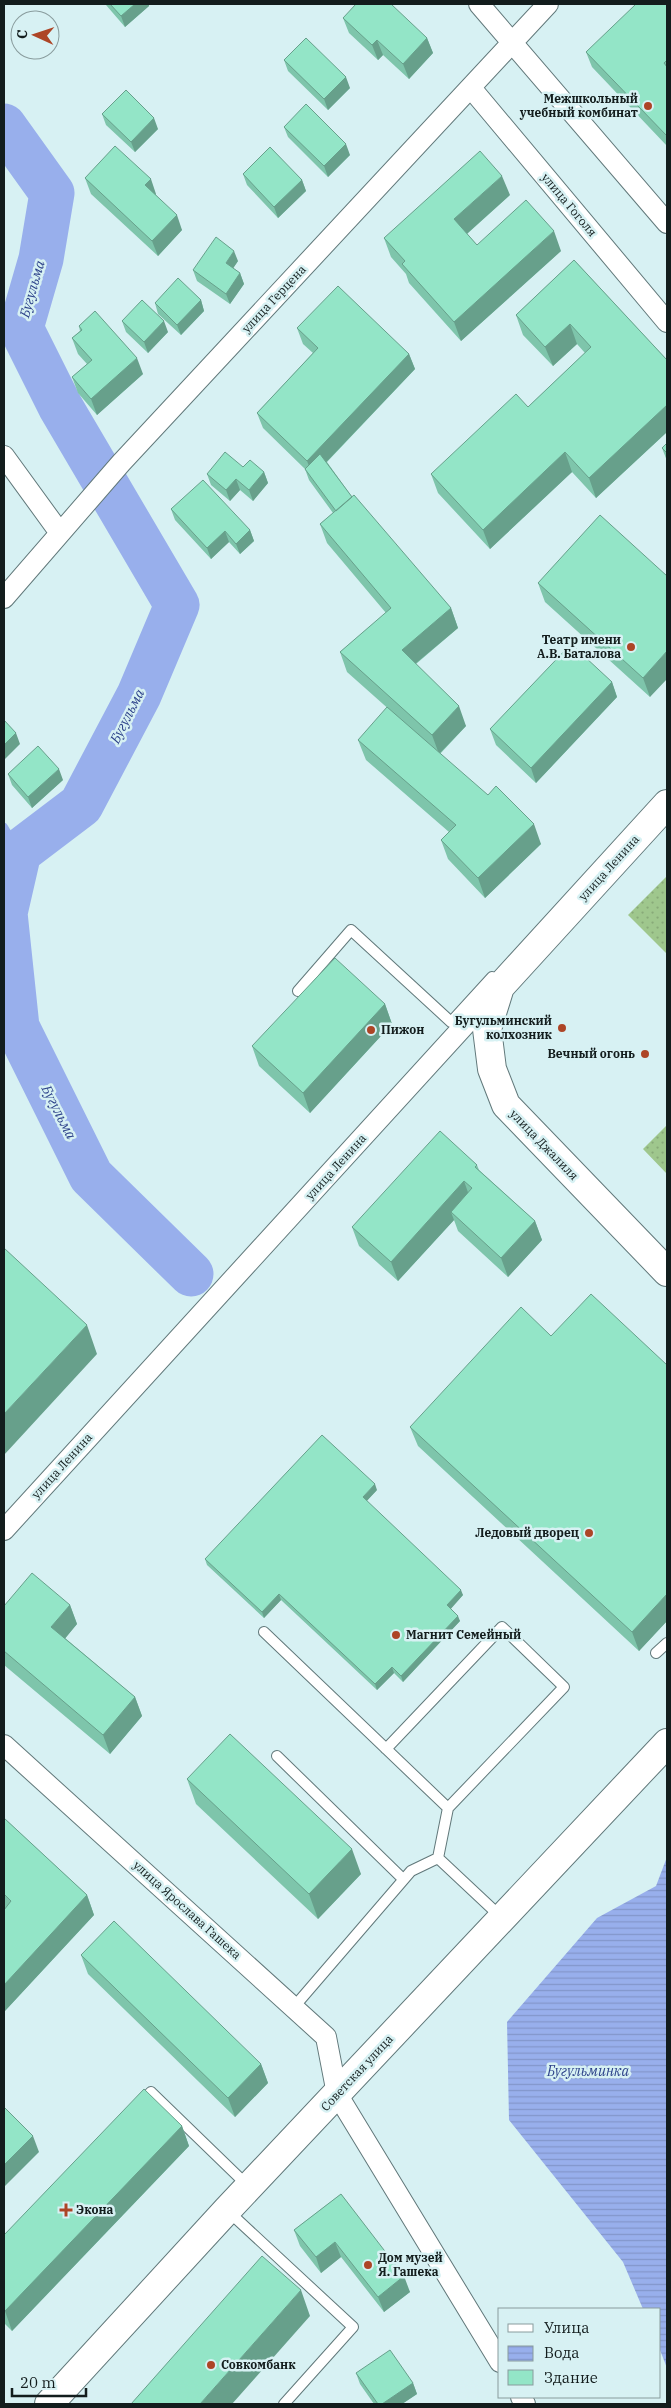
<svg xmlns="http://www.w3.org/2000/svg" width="671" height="2408" font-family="'IBM Plex Serif',serif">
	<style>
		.park { fill: url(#park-dots) }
		.water { fill: url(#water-rules) }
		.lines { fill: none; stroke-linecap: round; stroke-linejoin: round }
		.stream { stroke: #98afec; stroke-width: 8 }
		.river { stroke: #98afec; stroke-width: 45 }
		.lane-casing { stroke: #61787a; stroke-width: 12 }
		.street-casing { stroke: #61787a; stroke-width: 22 }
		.secondary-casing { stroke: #61787a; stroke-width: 30 }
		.primary-casing { stroke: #61787a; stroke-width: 30 }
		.lane { stroke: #fff; stroke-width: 10 }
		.street { stroke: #fff; stroke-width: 20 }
		.secondary { stroke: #fff; stroke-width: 28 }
		.primary { stroke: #fff; stroke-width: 28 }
		.wall { fill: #7ec5ab }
		.shaded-wall { fill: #67a08b }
		.building { fill: #93e5c7; stroke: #67a08b }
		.poi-dot { fill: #ad4526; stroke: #d7f1f3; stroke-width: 2 }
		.labels { text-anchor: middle; stroke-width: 5; stroke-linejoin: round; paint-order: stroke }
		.poi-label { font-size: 12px; font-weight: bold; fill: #131d1d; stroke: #d7f1f3; text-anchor: end }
		.street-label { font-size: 12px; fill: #131d1d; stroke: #d7f1f3 }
		.water-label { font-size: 14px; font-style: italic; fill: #2d428a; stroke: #d7f1f3 }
	</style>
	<defs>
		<pattern id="park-dots" width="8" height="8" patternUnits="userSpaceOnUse" patternTransform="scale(1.25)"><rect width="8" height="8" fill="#9fc78d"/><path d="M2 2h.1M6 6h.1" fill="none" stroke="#88aa79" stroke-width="1.8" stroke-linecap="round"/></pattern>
		<pattern id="water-rules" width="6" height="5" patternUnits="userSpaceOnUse" patternTransform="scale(1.25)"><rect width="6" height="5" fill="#98afec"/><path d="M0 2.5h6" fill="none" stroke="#8296ca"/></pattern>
	</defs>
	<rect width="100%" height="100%" fill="#d7f1f3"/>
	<!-- park -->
	<path class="park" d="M667,876v78l-39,-39z
		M667,1125v49l-24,-25z"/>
	<!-- water -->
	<path class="water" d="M667,1857v511l-7,-18v-41h-17l-20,-47 -114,-142 -2,-98 90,-104 59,-32z"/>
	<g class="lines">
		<!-- stream -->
		<path class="stream" d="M4,827l15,25"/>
		<!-- river -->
		<path class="river" d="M4,126l48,67 -11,66 -20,69 39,78 117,199 -38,90 -58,110 -62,47 -14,61 12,114 74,149 100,98"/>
		<!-- lane casing -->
		<g class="lane-casing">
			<path id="lane" d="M298,991l53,-61 100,92 41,-45 4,5
				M264,1632l184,176
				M656,1653l11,-10
				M386,1749l116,-122 62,60 -116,121 -10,50 64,60
				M277,1756l126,123
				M294,2007l117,-136 27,-13
				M140,2104l11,-12 97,94
				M228,2211l125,116 -69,77"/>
		</g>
		<!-- street casing -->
		<g class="street-casing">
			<path id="street" d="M479,4l188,219
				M471,88l196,234
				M4,456l56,77
				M4,598l117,-135 427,-459
				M4,1530l491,-538
				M4,1745l322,292 11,57 163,268
				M521,2397l4,7"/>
		</g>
		<!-- secondary casing -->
		<g class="secondary-casing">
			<path id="secondary" d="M49,2404l178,-194 440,-467"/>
		</g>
		<!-- primary casing -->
		<g class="primary-casing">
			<path id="primary" d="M667,804l-167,183 -13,42 5,40 14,36 161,167"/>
		</g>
		<!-- lane -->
		<use href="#lane" class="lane"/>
		<!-- street -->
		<use href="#street" class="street"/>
		<!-- secondary -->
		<use href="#secondary" class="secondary"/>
		<!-- primary -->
		<use href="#primary" class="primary"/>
	</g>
	<!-- wall -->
	<path class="wall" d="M105,4h44v2l-24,21 -19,-22z
		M667,4v142l-75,-79 -6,-15z
		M343,18l84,20 6,15 -24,26 -26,-24 -5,5 -29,-27z
		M284,60l66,28 -22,22 -40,-39z
		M102,114l56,15 -23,23 -29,-27z
		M284,127l66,28 -22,22 -40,-40z
		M243,174l59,6 4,11 -28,27 -31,-33z
		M85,178l71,16v1l26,35 -24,26 -67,-62z
		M510,195l-43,39 10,11 84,6 -100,90 -52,-58 -3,-9 -15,-17 -7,-19z
		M574,260l93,100v72l-71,66 -24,-26 -82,77 -52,-56 -7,-19 97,-67 57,-54 -8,-9 -24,22 -30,-31 -7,-20z
		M238,261l-5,7 7,5 4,11 -14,20 -33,-23 -4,-11z
		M201,300l3,11 -23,24 -23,-21 -3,-11z
		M122,321l46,11 -20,21 -22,-21z
		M79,326l64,48 -46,41 -19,-22 -6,-16 15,-13 -9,-10 -6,-16 8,-7z
		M297,328l112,26 6,15 -88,93 25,35 99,111 7,20 -42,36 50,62 -26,28 101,90 -56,54 -37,-39 -7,-19 8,-8 -83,-72 -8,-20 43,-20 -54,-48 -7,-20 46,-39 -59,-70 -7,-19 13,-11 -24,-33 -4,-11 -42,-41 -6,-15 56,-60 -10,-9z
		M667,443v18l-5,-13z
		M243,467l21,5 4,11 -15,18 -13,-11 -10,11 -19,-16 -4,-11z
		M171,509l79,21 4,11 -14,13 -11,-12 -18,17 -36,-39z
		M667,576l-17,121 -105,-95 -7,-19z
		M612,682l5,15 -81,86 -40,-38 -6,-16z
		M8,774l55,6 -31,28 -20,-23z
		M385,1004l7,20 -82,89 -51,-47 -7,-20z
		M477,1165l2,5 56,51 7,19 -34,37 -50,-46 -4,-11 -56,61 -39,-35 -7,-19z
		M551,1336l116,29v256l-28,30 -221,-205 -8,-19z
		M377,1490l-11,11 97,94 -13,14 10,12 -57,61 -9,-9 -17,17 -96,-90 -17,18 -57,-53 -2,-6z
		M70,1605l7,19 -12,14 70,59 7,19 -32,38 -106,-89v-59z
		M187,1779l174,95 -43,45 -122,-115z
		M4,1818l83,77 7,20 -90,97v-102l1,-2 -1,-1z
		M81,1955l180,109 7,19 -33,34 -147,-143z
		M182,2126l7,20 -177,185 -8,-8v-88z
		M341,2194l69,98 -26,20 -43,-55 -20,16 -21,-27 -6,-16z
		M356,2373l57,10 4,11 -15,10h-28l-14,-20z"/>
	<!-- shaded-wall -->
	<path class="shaded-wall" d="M135,4h14v2l-24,21 -4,-11z
		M427,38l6,15 -24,26 -6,-15z
		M377,40l6,15 -5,5 -6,-15z
		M346,77l4,11 -22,22 -4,-11z
		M154,118l4,11 -23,23 -4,-10z
		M346,144l4,11 -22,22 -4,-11z
		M502,176l8,19 -49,44 -7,-20z
		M151,179l5,15 -5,7 -6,-16z
		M302,180l4,11 -28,27 -4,-11z
		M177,215l5,15 -24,26 -6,-15z
		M554,231l7,20 -100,90 -7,-19z
		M234,251l4,10 -8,12 -4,-10z
		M240,273l4,11 -14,20 -4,-10z
		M201,300l3,11 -23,24 -4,-10z
		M164,321l4,11 -20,21 -4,-11z
		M570,324l7,20 -24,22 -8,-19z
		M409,354l6,15 -102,107 -6,-15z
		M137,358l6,16 -46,41 -6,-16z
		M667,405v27l-71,66 -7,-20z
		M565,452l7,20 -82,77 -7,-19z
		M264,472l4,11 -15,18 -4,-11z
		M236,479l4,11 -10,11 -4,-11z
		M250,530l4,11 -14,13 -4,-10z
		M225,531l4,11 -18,17 -4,-11z
		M451,608l7,20 -49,41 -7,-19z
		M667,651v28l-17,18 -7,-19z
		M612,682l5,15 -81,86 -5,-15z
		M459,706l7,20 -27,28 -7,-19z
		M16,733l4,11 -16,16v-15z
		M59,769l4,11 -31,28 -4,-11z
		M534,824l7,20 -56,54 -7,-20z
		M385,1004l7,20 -82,89 -7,-20z
		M464,1181l7,20 -20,11 3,8 -56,61 -7,-19z
		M535,1221l7,19 -34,37 -7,-19z
		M87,1325l10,29 -93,101v-41z
		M375,1484l2,6 -12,13 -2,-6z
		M461,1590l2,5 -14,16 -2,-6z
		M279,1594l2,6 -17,18 -2,-6z
		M667,1594v27l-28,30 -7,-19z
		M70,1605l7,19 -18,22 -8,-19z
		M458,1616l2,5 -57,61 -2,-6z
		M392,1667l2,6 -17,17 -2,-6z
		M135,1697l7,19 -32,38 -7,-19z
		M352,1849l9,25 -43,45 -9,-25z
		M87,1895l7,20 -90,97v-27z
		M261,2064l7,19 -33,34 -7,-19z
		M182,2126l7,20 -177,185 -7,-20z
		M33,2136l6,16 -34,34 -1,-3v-18z
		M335,2242l6,15 -20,16 -5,-16z
		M404,2276l6,16 -26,20 -6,-15z
		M301,2290l9,26 -78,88h-32z
		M413,2383l4,11 -15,10h-20z"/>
	<!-- building -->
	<path class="building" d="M110,4h25l-14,12z
		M356,4h35l36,34 -24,26 -26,-24 -5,5 -29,-27z
		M636,4h31v56l-3,3 3,4v69l-81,-84z
		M306,38l40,39 -22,22 -40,-39z
		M126,90l28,28 -23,24 -29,-28z
		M306,104l40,40 -22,22 -40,-39z
		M115,146l36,33 -6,6 32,30 -25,26 -67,-63z
		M270,147l32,33 -28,27 -31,-33z
		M480,151l22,25 -48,43 23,26 49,-45 28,31 -100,91 -52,-58 3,-3 -21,-23z
		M216,237l18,14 -8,12 14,10 -14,21 -33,-24z
		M574,260l93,100v45l-78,73 -24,-26 -82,78 -52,-56 85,-80 12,13 63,-60 -21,-23 -25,23 -29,-32z
		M178,278l23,22 -24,25 -22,-22z
		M338,286l71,68 -102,107 -50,-48 61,-65 -21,-20z
		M142,300l22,21 -20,21 -22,-21z
		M95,311l42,47 -46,41 -19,-22 20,-17 -20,-22 10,-8 -3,-4z
		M667,443v10l-5,-5z
		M225,452l18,15 7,-7 14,12 -15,18 -13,-11 -10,11 -19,-16z
		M320,454l32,43 -16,14 -31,-42z
		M203,480l47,50 -14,14 -11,-13 -18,17 -36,-39z
		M354,495l97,113 -49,42 57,56 -27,29 -92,-83 51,-44 -71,-84z
		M600,515l67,61v75l-24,27 -105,-95z
		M571,644l41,38 -81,86 -41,-39z
		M387,707l101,88 8,-9 38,38 -56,54 -37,-38 15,-15 -98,-85z
		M4,720l12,13 -12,12z
		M38,746l21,23 -31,28 -20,-23z
		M335,958l50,46 -82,89 -51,-47z
		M440,1131l37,34 -2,2 60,54 -34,37 -50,-46 21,-24 -8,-7 -73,81 -39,-35z
		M4,1248l83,77 -83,89z
		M591,1294l76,71v229l-35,38 -222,-205 111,-120 30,29z
		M322,1435l53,49 -12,13 98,93 -14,15 11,11 -57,60 -9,-9 -17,17 -96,-90 -17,18 -57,-53z
		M32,1573l38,32 -19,22 84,70 -32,38 -99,-84v-45z
		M230,1734l122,115 -43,45 -122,-115z
		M4,1818l83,77 -83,90v-75l7,-9 -7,-7z
		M114,1921l147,143 -33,34 -147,-143z
		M144,2089l38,37 -177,185 -1,-1v-75z
		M4,2107l29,29 -29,29z
		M341,2194l63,82 -26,21 -43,-55 -19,15 -22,-27z
		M262,2256l39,34 -101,114h-69z
		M390,2350l23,33 -31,21h-4l-22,-31z"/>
	<!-- markers -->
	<g class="poi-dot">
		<circle cx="648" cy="106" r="5"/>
		<circle cx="631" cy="647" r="5"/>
		<circle cx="562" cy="1028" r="5"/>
		<circle cx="371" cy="1030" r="5"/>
		<circle cx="645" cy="1054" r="5"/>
		<circle cx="589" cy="1533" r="5"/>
		<circle cx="396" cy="1635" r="5"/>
		<path d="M63.5 2202.5h5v5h5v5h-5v5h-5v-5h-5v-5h5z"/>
		<circle cx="368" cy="2265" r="5"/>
		<circle cx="211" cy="2365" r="5"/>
	</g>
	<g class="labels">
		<!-- poi labels -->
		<g class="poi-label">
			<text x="638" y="103">Межшкольный<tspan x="638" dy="14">учебный комбинат</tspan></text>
			<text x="621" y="644">Театр имени<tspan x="621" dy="14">А.В. Баталова</tspan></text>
			<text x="552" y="1025">Бугульминский<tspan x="552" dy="14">колхозник</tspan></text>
			<text x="381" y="1034" text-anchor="start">Пижон</text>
			<text x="635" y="1058">Вечный огонь</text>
			<text x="579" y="1537">Ледовый дворец</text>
			<text x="406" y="1639" text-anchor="start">Магнит Семейный</text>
			<text x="76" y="2214" text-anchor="start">Экона</text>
			<text x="378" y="2262" text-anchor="start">Дом музей<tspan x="378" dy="14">Я. Гашека</tspan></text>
			<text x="221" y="2369" text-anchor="start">Совкомбанк</text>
		</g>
		<!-- street labels -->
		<g class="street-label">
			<text transform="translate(569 205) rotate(50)" y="4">улица Гоголя</text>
			<text transform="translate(274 299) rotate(-47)" y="4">улица Герцена</text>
			<text transform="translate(609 868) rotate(-48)" y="4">улица Ленина</text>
			<text transform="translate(544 1145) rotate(46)" y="4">улица Джалиля</text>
			<text transform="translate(336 1167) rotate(-48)" y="4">улица Ленина</text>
			<text transform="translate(62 1466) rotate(-48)" y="4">улица Ленина</text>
			<text transform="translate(187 1910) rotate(42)" y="4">улица Ярослава Гашека</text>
			<text transform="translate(357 2073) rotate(-47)" y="4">Советская улица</text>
		</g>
		<!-- water labels -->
		<g class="water-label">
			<text transform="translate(32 289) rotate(-74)" y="5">Бугульма</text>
			<text transform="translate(127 716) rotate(-63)" y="5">Бугульма</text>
			<text transform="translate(59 1112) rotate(63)" y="5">Бугульма</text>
			<text x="588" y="2076">Бугульминка</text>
		</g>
	</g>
	<!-- border -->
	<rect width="671" height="2408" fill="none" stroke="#131d1d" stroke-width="10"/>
	<!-- legend -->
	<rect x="498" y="2308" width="162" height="90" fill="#d7f1f3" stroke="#899c9d"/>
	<rect x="508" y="2324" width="25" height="8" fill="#ffffff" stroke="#899c9d"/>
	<text x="544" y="2333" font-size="15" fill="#131d1d">Улица</text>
	<rect x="508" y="2346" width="25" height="15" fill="url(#water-rules)" stroke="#899c9d"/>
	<text x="544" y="2358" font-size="15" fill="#131d1d">Вода</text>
	<rect x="508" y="2370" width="25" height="15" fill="#93e5c7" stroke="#899c9d"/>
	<text x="544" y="2383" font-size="15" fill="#131d1d">Здание</text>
	<!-- north arrow -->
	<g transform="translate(35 35) rotate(273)"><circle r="24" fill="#d7f1f3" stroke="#899c9d"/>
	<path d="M0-4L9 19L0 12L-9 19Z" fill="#ad4526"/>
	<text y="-8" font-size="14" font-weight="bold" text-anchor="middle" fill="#131d1d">С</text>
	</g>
	<!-- scale -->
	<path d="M12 2388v8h74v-8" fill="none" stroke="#131d1d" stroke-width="2.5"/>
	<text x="20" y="2388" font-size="15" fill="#131d1d" stroke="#d7f1f3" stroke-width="4" paint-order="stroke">20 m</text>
</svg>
